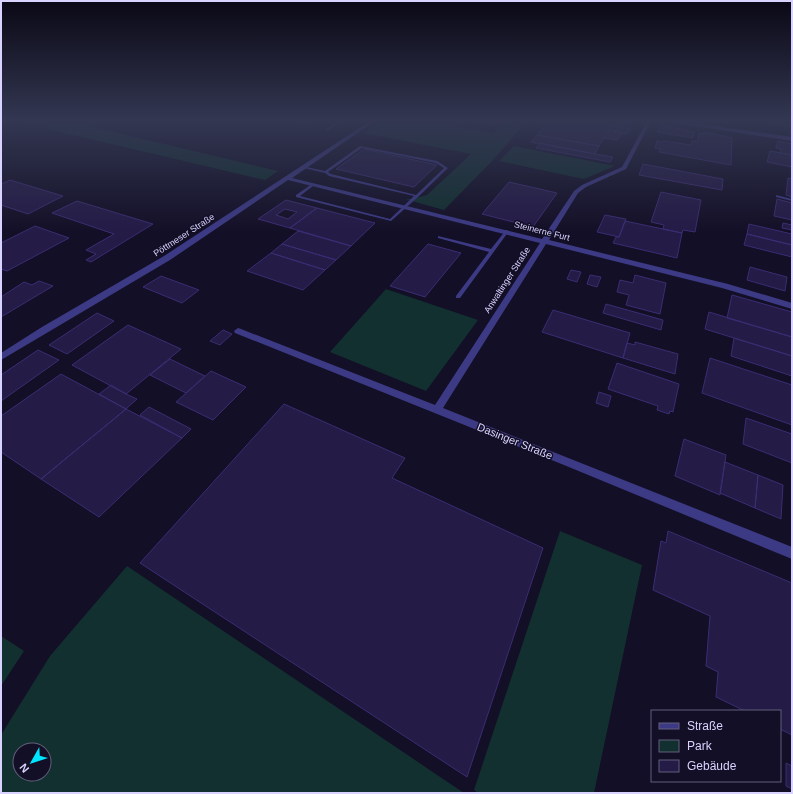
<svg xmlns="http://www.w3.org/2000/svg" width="793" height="794" font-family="Helvetica,sans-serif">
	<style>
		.green { fill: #12302f; fill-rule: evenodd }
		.building { fill: #241b47; stroke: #3b2d73; fill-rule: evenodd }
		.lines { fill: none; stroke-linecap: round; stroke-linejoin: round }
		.lane { fill: #3d3a85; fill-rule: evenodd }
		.street { fill: #3d3a85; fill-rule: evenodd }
		.labels { text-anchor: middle; stroke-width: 3; stroke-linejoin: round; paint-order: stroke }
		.far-street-label { font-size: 9px; fill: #d9d4ff; stroke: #130f26 }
		.street-label { font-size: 11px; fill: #d9d4ff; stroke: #130f26 }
	</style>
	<rect width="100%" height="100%" fill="#130f26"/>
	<!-- green -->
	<path class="green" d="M14,121h53l211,50 -13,9z
		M382,121h42l70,12 13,-12h20l-33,38 -50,51 -39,-11h7l15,-4 44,-41 -107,-21z
		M514,146l101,20 -31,13 -85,-18z
		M386,289l92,31 -52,71 -96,-39z
		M560,531l82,34 -48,228h-116l-4,-3z
		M127,566l337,227h-463v-58l49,-79zM20,750h24v24h-24z
		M1,636l23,15 -23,35z"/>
	<!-- building -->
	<path class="building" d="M300,121h14l-8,4 -10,-2z
		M473,121h26l-4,4z
		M549,121h66l-16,25 -62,-11z
		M615,121h14l-1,1 -7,-1 -3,6 -6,-1z
		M621,121l11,2 -5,11 -12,-2z
		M769,121h23v14l-2,-1 2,-7 -24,-4z
		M660,125l34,7 -1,6 -36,-6z
		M610,129l12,4 -5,7 -13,-2z
		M704,132l28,6 -1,27 -72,-13 2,-3 -6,-1 2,-7 5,1 1,-1 28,4 1,-4 5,1 2,-9 5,1z
		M537,135l62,11 -4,8 -64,-12z
		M778,141l14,3v11l-12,-2 1,-4 -5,-1z
		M540,143l55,11 18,3 -3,5 -74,-14z
		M364,149l73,16 -23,22 -78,-18z
		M770,151l22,4v12l-25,-5z
		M643,164l80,15 -1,11 -83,-15z
		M788,178l4,1v18l-6,-2z
		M10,180l53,16 -35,18 -27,-9v-21z
		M509,182l48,11 -24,34 -51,-13z
		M661,192l40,8 -6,32 -12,-2 -1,3 -19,-4 1,-4 -13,-3z
		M777,199l15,4v17l-18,-4z
		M286,200l31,8 -27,20 -32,-9zM285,209l12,3 -9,7 -12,-4z
		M77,201l76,23 -62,38 -5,-2 10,-6 -10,-4 28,-16 -62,-21z
		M317,208l58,15 -24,23 -61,-18z
		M605,215l21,4 -7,18 -22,-5z
		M625,221l57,12 -5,25 -64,-15 3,-6h3z
		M783,223l9,2v5l-10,-2z
		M749,224l43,10v11l-45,-11z
		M35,226l34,12 -62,33 -6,-2v-26z
		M298,231l53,15 -15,14 -54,-16z
		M747,234l45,11v12l-48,-12z
		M282,244l54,16 -11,10 -54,-17z
		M428,244l33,9 -36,44 -35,-11z
		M271,253l54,17 -22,20 -56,-19z
		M750,267l37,10 -2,14 -38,-11z
		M571,270l10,2 -4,10 -10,-3z
		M590,275l11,2 -4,10 -10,-3z
		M635,275l31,8 -6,31 -34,-9 3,-10 -12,-3 3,-12 13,3z
		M161,276l38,14 -17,13 -39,-16z
		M39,281l14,5 -52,31v-20l23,-15 8,3z
		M732,295l60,17v25l-65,-19z
		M606,304l57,16 -2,10 -58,-17z
		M553,310l77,23 -7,25 -81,-26z
		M709,312l83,25v19l-87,-27z
		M97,313l17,8 -47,33 -18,-9z
		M128,325l53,24 -55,45 -54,-29z
		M223,330l9,4 -12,11 -10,-4z
		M734,338l58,18v20l-61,-20z
		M635,342l43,12 -3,20 -52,-16 4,-15 8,2z
		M38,350l21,10 -58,41v-26z
		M710,358l82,27v40l-90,-32z
		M170,359l35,17 -19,17 -36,-18z
		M617,363l62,21 -6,28 -3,-1 -1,3 -12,-4 1,-4 -50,-17z
		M211,371l35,16 -33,33 -37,-18z
		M61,374l65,35 -85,70 -40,-27v-36z
		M111,385l15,9 11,5 -11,10 -27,-15z
		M599,392l12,4 -3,11 -12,-4z
		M284,404l121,54 -13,20 151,70 -76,229 -327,-214z
		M149,407l42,22 -9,9 -42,-23z
		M126,409l56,29 -83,79 -58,-38z
		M746,418l46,16v29l-49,-19z
		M684,439l42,16 -6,40 -45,-19z
		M725,462l33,13 -3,33 -35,-15z
		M758,475l25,10 -2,34 -26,-11z
		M668,531l124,52v152l-12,-6v-18h-35l-29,-14 2,-25 -12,-6 4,-50 -57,-26 8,-49 5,2z
		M786,763l6,3v23l-6,-3z"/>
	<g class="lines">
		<!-- lane -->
		<path class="lane" d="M339,121h3l-14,9 -2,-1z
			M360,146l77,15 11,7 -30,29 -27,24 -95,-24v-2l16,-11h1v2l-13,10 90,23 24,-23 -85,-20 -4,-3 -25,-6 2,-1 23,5zM362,148l74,15 8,5 -28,27 -85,-21 -3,-2z
			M776,195l16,4v2l-16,-4z
			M506,230l3,1 -49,67h-4v-2l33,-44 -51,-14v-2l53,13z"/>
		<!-- street -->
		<path class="street" d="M370,121h5l-83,57 250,61 32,-48 8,-6 40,-18 25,-46h4l-25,48 -40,18 -8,6 -29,47 179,44 64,19v6l-70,-21 -176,-44 -103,164 349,139v12l-228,-94 -329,-132 -1,-2 4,-3 3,1 194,76 105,-162 -252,-63 -118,80 -169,100v-7l41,-26 122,-71z
			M668,121h10l114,16v4l-122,-19z"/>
	</g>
	<!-- sky -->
	<linearGradient id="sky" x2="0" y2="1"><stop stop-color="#0a0815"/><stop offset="0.52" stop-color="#333752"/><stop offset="1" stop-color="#333752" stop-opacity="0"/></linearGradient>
	<rect width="793" height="232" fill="url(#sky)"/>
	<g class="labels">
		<!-- far-street labels -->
		<g class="far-street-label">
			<text transform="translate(542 231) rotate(14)" y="3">Steinerne Furt</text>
			<text transform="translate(184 235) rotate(-33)" y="3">Pöttmeser Straße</text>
			<text transform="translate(507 280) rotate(-57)" y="3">Anwaltinger Straße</text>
		</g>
		<!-- street labels -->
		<g class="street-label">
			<text transform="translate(515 441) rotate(22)" y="4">Dasinger Straße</text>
		</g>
	</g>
	<!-- border -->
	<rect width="793" height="794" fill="none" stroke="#d9d4ff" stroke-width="4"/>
	<!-- legend -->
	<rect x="651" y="710" width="130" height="72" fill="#130f26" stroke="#625e7d"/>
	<rect x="659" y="723" width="20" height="6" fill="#3d3a85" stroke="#625e7d"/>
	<text x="687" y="730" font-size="12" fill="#d9d4ff">Straße</text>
	<rect x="659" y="740" width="20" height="12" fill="#12302f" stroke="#625e7d"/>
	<text x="687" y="750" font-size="12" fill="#d9d4ff">Park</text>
	<rect x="659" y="760" width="20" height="12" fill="#241b47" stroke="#625e7d"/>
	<text x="687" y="770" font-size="12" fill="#d9d4ff">Gebäude</text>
	<!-- north arrow -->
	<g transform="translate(32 762) rotate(231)"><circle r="19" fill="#130f26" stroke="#625e7d"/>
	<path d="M0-3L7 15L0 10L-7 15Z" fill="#00e5ff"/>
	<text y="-6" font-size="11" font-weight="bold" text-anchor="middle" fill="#d9d4ff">N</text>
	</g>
</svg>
